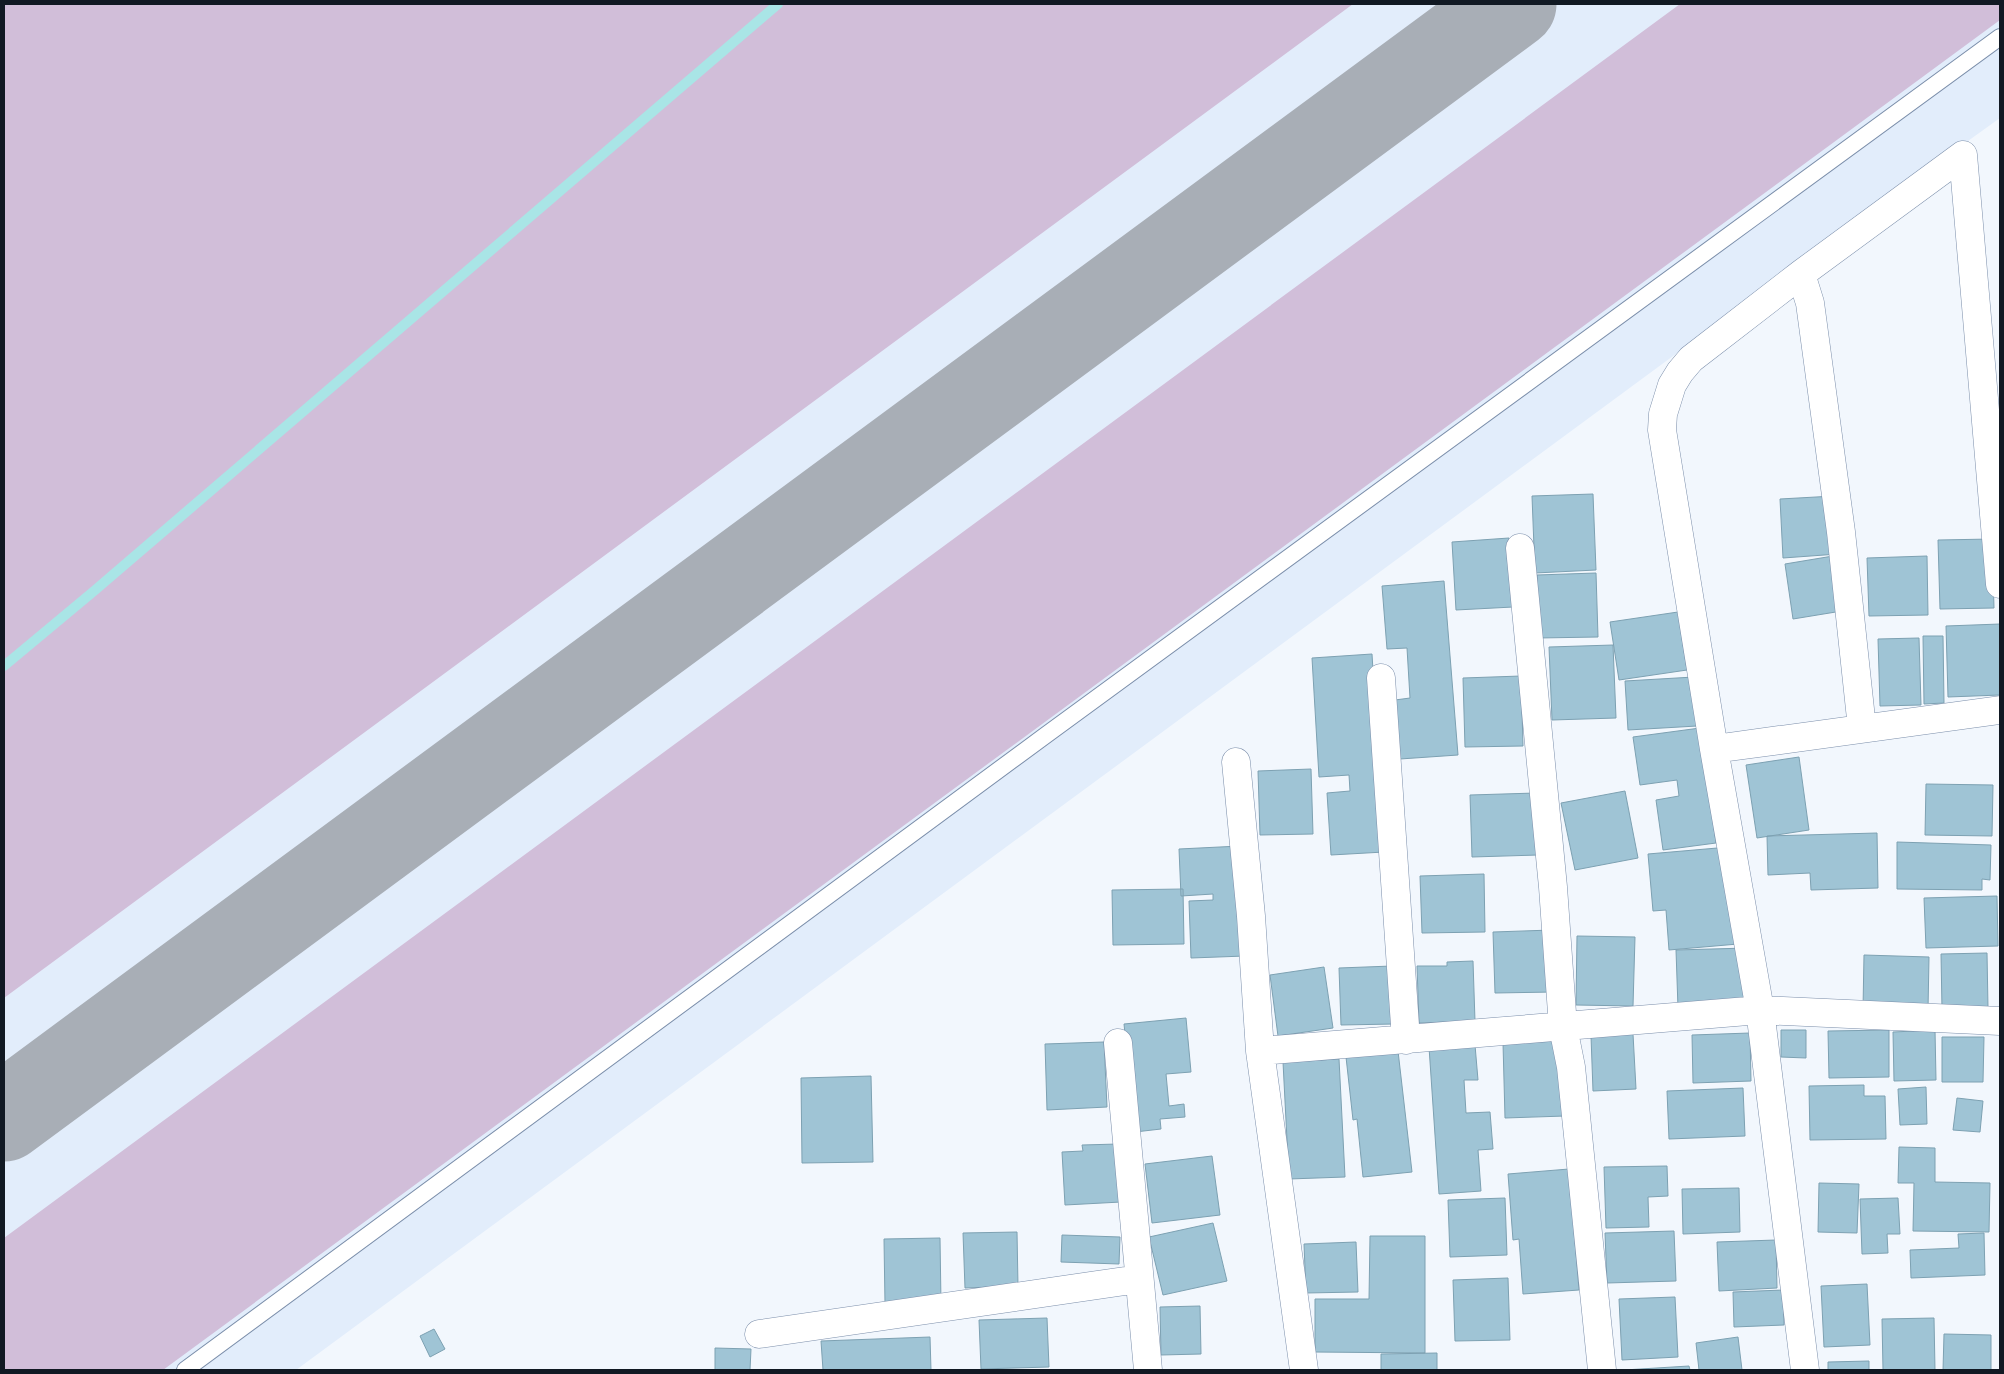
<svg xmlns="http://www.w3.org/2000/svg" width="2004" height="1374" font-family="Raleway,sans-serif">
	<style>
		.built { fill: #e2edfb }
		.green { fill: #d1bed9 }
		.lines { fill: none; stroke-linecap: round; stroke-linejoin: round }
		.stream { stroke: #a9e5e6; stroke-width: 10 }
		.taxiway { stroke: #a8aeb6; stroke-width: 89 }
		.building { fill: #9fc4d5; stroke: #7da1b2 }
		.service-casing { stroke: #7b8eaa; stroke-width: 18 }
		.minor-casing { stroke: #7b8eaa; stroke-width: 29 }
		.service { stroke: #fff; stroke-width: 16 }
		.minor { stroke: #fff; stroke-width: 28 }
	</style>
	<rect width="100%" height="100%" fill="#f2f7fd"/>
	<!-- built -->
	<path class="built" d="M4,4h1996v114l-145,104 -1559,1148h-292z"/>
	<!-- green -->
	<path class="green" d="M6,4h1347l-1349,994v-992z
		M1680,4h320v16l-1837,1350h-159v-132z"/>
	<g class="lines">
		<!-- stream -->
		<path class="stream" d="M4,666l90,-75 684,-587"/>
		<!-- taxiway -->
		<path class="taxiway" d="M4,1117l1508,-1113"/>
	</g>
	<!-- building -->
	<path class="building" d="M1593,494l3,76 -61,3 -3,-77z
		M1834,496l4,58 -55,4 -3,-59z
		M1509,538l4,69 -57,3 -4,-68z
		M1992,539l2,69 -54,1 -2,-69z
		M1839,555l9,55 -55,9 -8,-55z
		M1927,556l1,59 -59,1 -2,-58z
		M1596,573l2,64 -60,1 -1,-63z
		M1444,581l14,174 -58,4 -5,-59 15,-2 -3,-50 -20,1 -5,-63z
		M1678,612l9,58 -68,10 -9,-58z
		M2000,624v71l-52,2 -2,-71z
		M1923,636h20l1,67 -20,1z
		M1919,638l2,67 -41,1 -2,-67z
		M1613,645l3,73 -64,2 -3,-73z
		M1372,654l12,198 -53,3 -4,-62 23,-2 -1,-16 -30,2 -7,-119z
		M1521,676l2,70 -58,1 -2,-69z
		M1694,677l3,49 -69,4 -3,-49z
		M1700,728l16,115 -53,7 -7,-50 23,-4 -2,-16 -37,5 -7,-48z
		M1799,757l10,73 -52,8 -11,-73z
		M1311,769l2,65 -53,1 -2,-64z
		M1926,784l67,1 -1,51 -67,-1z
		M1625,791l13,67 -63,12 -14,-67z
		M1536,793l2,62 -66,2 -2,-62z
		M1877,833l1,55 -67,2 -1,-17 -42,2 -1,-39z
		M1897,842l94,3 -1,35 -8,-1v11l-85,-1z
		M1240,846l5,110 -54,2 -2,-57 24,-1v-6l-32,2 -2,-47z
		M1729,847l9,97 -69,6 -3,-40 -13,1 -5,-57z
		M1484,874l1,58 -63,1 -2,-57z
		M1183,889l1,55 -71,1 -1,-55z
		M1997,896l1,50 -72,2 -2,-50z
		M1552,930l2,62 -59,1 -2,-61z
		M1577,936l58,1 -2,69 -57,-1z
		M1747,948l2,57 -71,3 -2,-58z
		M1987,953l1,55 -46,1 -1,-55z
		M1864,955l65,2 -1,53 -65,-1z
		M1473,961l2,60 -56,2 -2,-57h30v-4z
		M1392,966l2,58 -53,1 -2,-57z
		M1324,967l9,61 -55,8 -8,-61z
		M1186,1018l5,54 -25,2 3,32 15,-2 1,13 -25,2 1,10 -26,3 -11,-108z
		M1781,1030h25v28l-25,-1z
		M1889,1030v47l-60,1 -1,-47z
		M1935,1030l1,50 -42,1 -1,-49z
		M1750,1033l1,48 -58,2 -1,-48z
		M1633,1034l3,55 -43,2 -2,-55z
		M1942,1037h42l-1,45h-41z
		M1563,1041l2,75 -60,2 -2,-75z
		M1104,1042l3,65 -60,3 -2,-66z
		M1475,1045l3,35h-14l2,33 24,-1 3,37 -15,1 3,41 -42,3 -10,-147z
		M1398,1051l14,121 -49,5 -6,-58 -4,1 -7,-63z
		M1339,1059l6,118 -56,2 -6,-117z
		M871,1076l2,86 -71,1 -1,-85z
		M1864,1085v11h21l1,43 -76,1 -1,-54z
		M1926,1087l1,37 -27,1 -2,-36z
		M1743,1088l2,48 -76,3 -2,-48z
		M1957,1098l26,3 -3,31 -27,-2z
		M1118,1144l3,58 -56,3 -3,-53 21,-1 -1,-6z
		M1899,1147l36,1v34l55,1 -1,49 -76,-1 1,-48h-16z
		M1212,1156l8,59 -68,8 -7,-59z
		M1667,1166l1,30 -20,1 1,30 -43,1 -2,-61z
		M1569,1169l10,121 -56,4 -4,-55 -6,1 -5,-66z
		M1819,1183l40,1 -2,49 -39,-1z
		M1739,1188l1,44 -57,2 -1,-45z
		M1505,1198l2,57 -57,2 -2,-57z
		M1898,1198l2,36h-13l1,19 -26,1 -2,-55z
		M1213,1223l14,58 -64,14 -14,-58z
		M1674,1231l2,50 -69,2 -2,-50z
		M1017,1232l1,54 -53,2 -2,-55z
		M1984,1233l1,42 -74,3 -1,-28 49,-2 -1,-14z
		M1062,1235l58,2 -1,27 -58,-2z
		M1370,1236h55v117l-110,-1v-53h54z
		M940,1238l1,65 -56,1 -1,-65z
		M1776,1240l1,48 -58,3 -2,-49z
		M1356,1242l2,50 -52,1 -2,-49z
		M1508,1278l2,62 -55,1 -2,-61z
		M1867,1284l3,61 -46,2 -3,-61z
		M1783,1290l1,35 -50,2 -1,-35z
		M1675,1297l3,60 -56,3 -3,-61z
		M1200,1306l1,48 -40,1 -1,-48z
		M1047,1318l2,49 -68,2 -2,-49z
		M1934,1318l1,52h-52l-1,-51z
		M434,1329l11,20 -15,8 -10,-21z
		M1944,1334l47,1v35h-48z
		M930,1337l1,33h-108l-2,-29z
		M1738,1337l4,33h-43l-3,-27z
		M715,1348l36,1 -1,21h-35z
		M1437,1353v17h-56v-16z
		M1869,1361v9h-41v-8z
		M1689,1366l1,4h-66z"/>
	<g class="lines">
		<!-- service casing -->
		<g class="service-casing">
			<path id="service" d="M185,1370l861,-635 954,-698"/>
		</g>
		<!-- minor casing -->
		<g class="minor-casing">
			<path id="minor" d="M1963,155l37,429
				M1801,274l9,29 31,229 21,196
				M1520,548l33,339 10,140 8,40 31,303
				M1381,678l25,362
				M1714,749l286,-39
				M1236,762l15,154 9,135
				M1118,1043l30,327
				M759,1334l380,-55
				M1304,1370l-44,-319 500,-41 240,11
				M1805,1370l-45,-360 -46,-261 -52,-319 1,-16 9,-29 8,-13 11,-13 110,-85 162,-119"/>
		</g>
		<!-- service -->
		<use href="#service" class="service"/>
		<!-- minor -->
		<use href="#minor" class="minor"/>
	</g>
	<!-- border -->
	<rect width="2004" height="1374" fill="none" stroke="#111923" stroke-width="10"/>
</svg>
